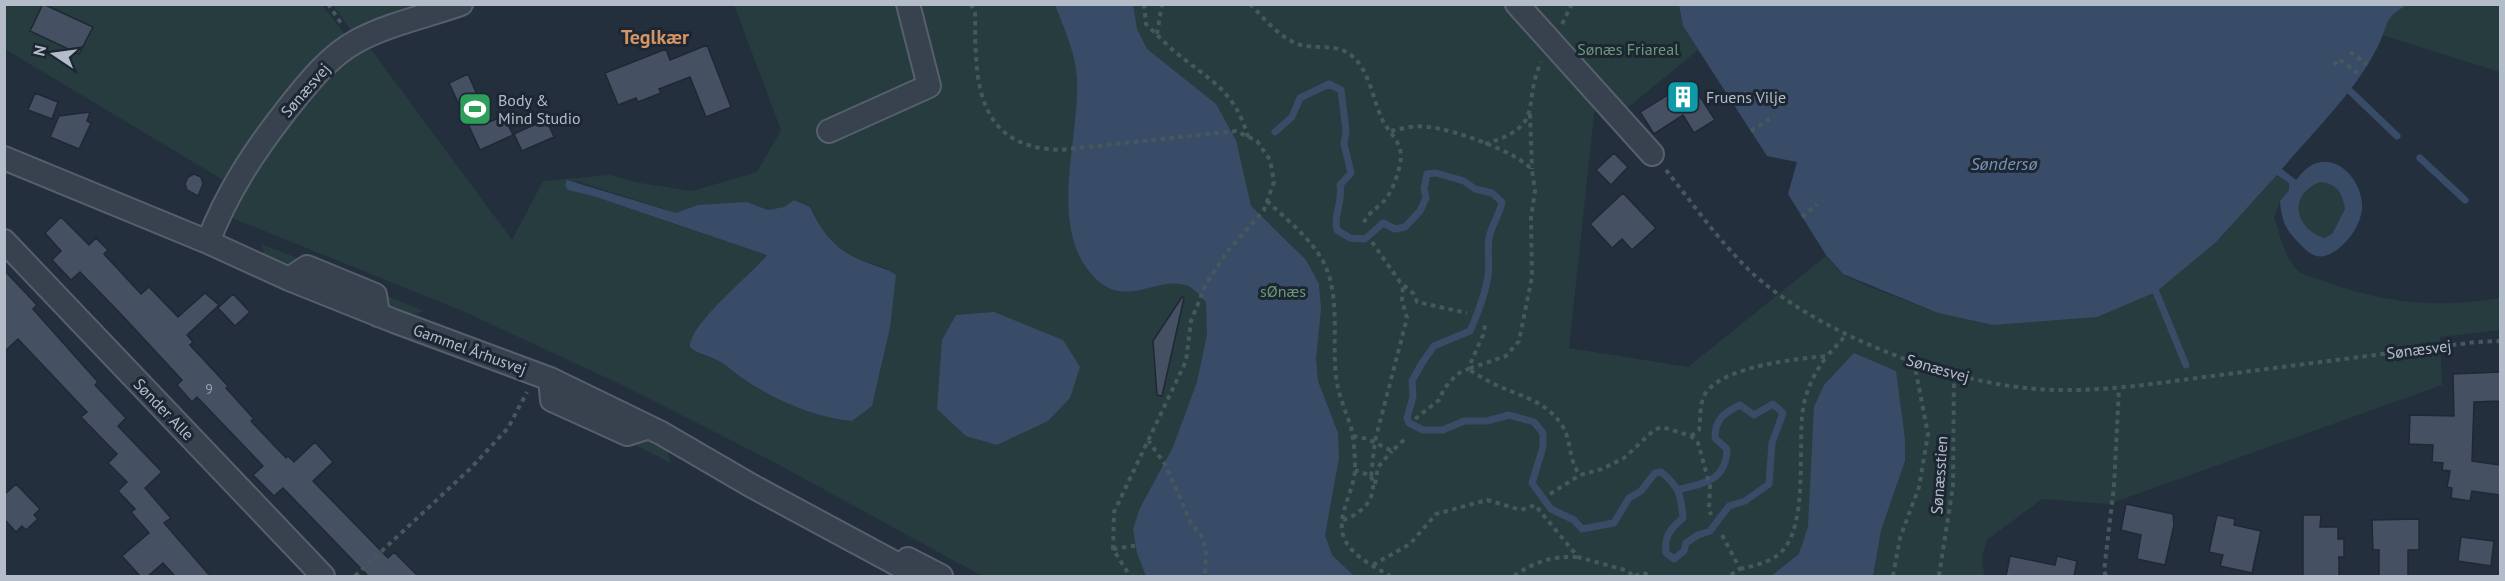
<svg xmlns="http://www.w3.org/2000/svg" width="2505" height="581" font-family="'PT Sans',sans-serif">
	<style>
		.green { fill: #263c3f; fill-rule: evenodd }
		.water { fill: #394c67; fill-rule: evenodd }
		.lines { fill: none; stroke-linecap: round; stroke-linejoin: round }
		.stream { stroke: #394c67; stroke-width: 7 }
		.building { fill: #455162; stroke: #1f2835; stroke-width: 1.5 }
		.minor-casing { stroke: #565f6c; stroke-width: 26 }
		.path { stroke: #44595c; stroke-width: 4; stroke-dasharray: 4.5 4.5; stroke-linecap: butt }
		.minor { stroke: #38414e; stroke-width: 22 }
		.labels { text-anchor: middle; stroke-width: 6; stroke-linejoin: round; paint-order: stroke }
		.number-label { font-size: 14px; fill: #98a1af }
		.park-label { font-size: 16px; fill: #6b9a76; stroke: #1d2633 }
		.street-label { font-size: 16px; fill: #b4bcc9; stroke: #1d2633 }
		.poi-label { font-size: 16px; fill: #b4bcc9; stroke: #1d2633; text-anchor: start }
		.water-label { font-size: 18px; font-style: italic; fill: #7c92b1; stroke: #1d2633 }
		.quarter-label { font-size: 20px; font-weight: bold; fill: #d59563; stroke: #1d2633 }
	</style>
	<rect width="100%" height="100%" fill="#242f3e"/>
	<!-- green -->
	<path class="green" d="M1511,4l84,102 -26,242 119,19 138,-111 17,19 22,10 73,28 55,12 255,-118 29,-32 12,8v7l-9,11 -6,16c6,17 10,41 24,54 6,5 18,7 26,10 57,22 116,28 176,17v32l-60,7 2,48 -333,119 -67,-5 -55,41 -5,16 2,19 -2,1h-1000l-210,-115 -148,-75 -159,-74 -235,-95 4,-18 82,-114 51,-41 145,196 31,-59 67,-6 30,8 52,8 65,-19 24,-42 -47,-125zM577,181l99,32 71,-11 21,8 16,-3 10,-7 17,7c17,38 36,51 76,61l3,60 -18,78 -20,15c-38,-4 -75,-20 -107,-41 -9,-6 -17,-14 -26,-19 -15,-7 -21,-4 -29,-20l13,-20 64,-66 -174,-59 -25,-6z
		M4,5h318l25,32 -122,144 -220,-132z
		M333,5h105l-85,28z
		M1526,5h153l4,21 15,24 -72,59z
		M2407,5h93v67l-118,-37 9,-22z
		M2320,182c17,2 22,11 25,27l-13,25 -8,4c-30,-10 -37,-44 -4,-56z
		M261,244l44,17 -13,6 -27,-11z
		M380,293l44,18 -13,4 -27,-11z
		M640,437l27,13 4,13 -42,-21z"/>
	<!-- water -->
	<path class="water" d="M1055,5h78l4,24 10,20 69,55 20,36 15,66 55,54 13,24 2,25 -5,50 2,22 20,52 1,25 -14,77 7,20 22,21h-208l-9,-23 -4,-24 7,-21 33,-61 24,-65 10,-47 -1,-33c-5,-5 -13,-15 -20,-17 -30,-9 -60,24 -91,-7 -49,-50 -15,-138 -18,-199 -1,-25 -13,-51 -22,-74z
		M1679,5v-1l728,1c-25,13 -18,21 -30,43 -22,44 -64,84 -95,121l14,11c5,-6 12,-15 21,-17 24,-7 44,20 45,41 1,19 -14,40 -30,49 -11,6 -19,4 -28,-5 -17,-17 -22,-23 -24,-47l9,-11v-7l-12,-8 -61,67 -60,50 -59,25 -104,8 -55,-12 -95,-39 -17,-19 -38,-61 9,-32 -30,-6 -84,-130zM2320,182c17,2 22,10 25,27l-13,25 -8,4c-30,-10 -36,-44 -4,-56z
		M567,180l109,33 22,-8 49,-3 21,8 16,-3 10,-7 16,7c13,27 27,45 56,55 11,5 21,6 30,13l-6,53 -18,78 -20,15c-38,-4 -75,-20 -107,-41 -9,-6 -17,-14 -26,-19 -10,-5 -21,-7 -29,-14 -1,-23 61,-72 77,-92l-174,-59 -25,-6 -3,-4z
		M994,312l69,28 17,27 -10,31 -22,23 -51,24 -31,-9 -29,-27 5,-69 14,-25z
		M1854,353l42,18 9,68v22l-24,69 -8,46h-102l28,-22 9,-27 6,-120 10,-22z"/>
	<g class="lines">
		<!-- stream -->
		<path class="stream" d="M2349,90l48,46
			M1275,132l17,-15 8,-19 29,-14 12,6 5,41 -2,13 7,29 -11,12c3,19 -7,29 -3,45l13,8 15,1 18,-16 12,6 10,-2 15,-16 6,-13 -2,-9 3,-15 9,-1 28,8 11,8 17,4 10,9c-3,14 -10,22 -13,36 -2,12 1,25 -1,38 -3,19 -10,37 -18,55l-36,15 -12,17 -10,18 1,16 -6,21 2,5 14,7h20l21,-9h23l22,-6 25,7 9,11v14l-11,36 19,26 23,11 8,9 32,-6 15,-25 12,-7 14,-18 6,-1c18,14 20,23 22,46 -13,11 -19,18 -17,35l8,6 10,-8 2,-8 12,-8 12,-4 19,-25 16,-5 24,-17 3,-41 11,-30 -10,-9 -19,11 -14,-10c-16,8 -25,14 -25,33l12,11c-1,33 -23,34 -50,41
			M2420,158l45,42
			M2156,292l30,73"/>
	</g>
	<!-- building -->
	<path class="building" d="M43,4l50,23 -14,27 -49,-23z
		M707,45l24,62 -25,10 -16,-40 -31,12 2,4 -23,9 -2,-4 -18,7 -13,-32 61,-24 4,11z
		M468,74l21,48 15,-6 9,19 -33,15 -31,-67z
		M1690,81l25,39 -21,13 -11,-18 -29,19 -14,-22z
		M35,93l23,9 -6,17 -24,-9z
		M90,112l-3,9 4,2 -12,26 -29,-12 9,-21z
		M546,119l8,18 -32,14 -8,-17z
		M1614,153l14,14 -17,18 -15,-15z
		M194,174l7,3 2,7 -5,12 -11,-6 -2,-6 3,-7z
		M1623,193l33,35 -24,22 -10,-11 -10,9 -22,-24z
		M61,217l28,28 7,-7 12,12 -4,4 37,40 8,-7 29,30 27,-24 14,12 -32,30 6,7 -3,3 38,41 -2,2 28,31 -3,2 35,37 2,-2 6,6 21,-20 18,20 -20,19 75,77 6,-6 24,24h-50l-85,-88 -9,8 -21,-21 10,-9 -66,-69 -5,5 -15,-17 5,-5 -64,-69 -38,-39 -9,8 -19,-20 9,-9 -16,-18z
		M4,270l33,35 -4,4 65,73 -3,3 31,33 -8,8 44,46 -17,16 26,30 -7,5 46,53h-35l-12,-13 -15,13h-8l-18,-20 27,-23 -18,-21 4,-3 -17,-18 9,-9 -19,-19 9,-9 -36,-37 6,-5 -69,-73 -14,13z
		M233,294l17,18 -15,14 -17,-18z
		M1182,297l2,1 -22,98 -5,-1 -4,-54z
		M2500,372v29l-26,1 -2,59 28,4v30l-28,-4 -2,10 -19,-3 1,-10 -5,-1 3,-16 -8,-1 1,-7 -11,-1 1,-17 -24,-1 1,-29 44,1 -1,-42z
		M16,484l24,25 -6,6 4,4 -12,11 -4,-4 -6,6 -12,-13v-24z
		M2126,504l47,10 1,11 -9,40 -28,-6 4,-24 -20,-5z
		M2217,515l18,4 -1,6 27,6 -9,42 -32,-7 3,-11 -14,-3z
		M2303,515h18l-1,12h18v12h6v18h-5v19h-36z
		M2419,519v31h-11v26h-29v-26h-6l-1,-30z
		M2461,537l33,4 -3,25 -33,-5z
		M2010,556l45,9 2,-9 20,5 -3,15h-68z"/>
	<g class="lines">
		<!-- minor casing -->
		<g class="minor-casing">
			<path id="minor" d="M1517,4l135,150
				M829,131l100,-45 -21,-82
				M4,158l204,84 81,37 105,42 156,58 111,54 91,53 167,90
				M4,241l319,335
				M208,242c19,-50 47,-92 80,-134 19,-24 41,-52 69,-67 32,-17 70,-25 104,-37
				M289,279l18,-12 68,28 3,20
				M550,379l2,21 75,34 22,-7
				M908,559l33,17"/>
		</g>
		<!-- path -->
		<path class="path" d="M328,4l15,22
			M971,4l4,9c1,49 -4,117 57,133 9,3 19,3 28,4l176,-19 21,10 13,19 4,22 -10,28 -37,42 -21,32 -15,37 -5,40 -72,151 -1,37 17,27
			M1144,4l2,20c9,9 18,18 27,26 35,30 61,38 75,87
			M1250,4c14,14 27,31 45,39 18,8 42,-1 57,13 18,15 21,45 31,65 7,13 18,20 18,36 -1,13 -8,33 -16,43 -8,9 -21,15 -22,27
			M1562,24l10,-20
			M1157,34l5,-30
			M2350,52l17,12
			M2334,65l5,-6 21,16
			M1530,114l2,55
			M1391,131c12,-3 26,-6 38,-4 23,2 89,25 103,43l3,21 -4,26 1,60 -13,64 -13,15 -38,13c8,5 16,10 24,14 26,13 55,17 71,44 9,15 5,33 17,48
			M1751,131l23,-15
			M1485,144c62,-19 36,-37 56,-82
			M1666,170c27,34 53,71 84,101 65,61 188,108 276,117 64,7 130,-5 194,-13 85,-11 171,-22 256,-33l24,-1
			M1267,201c17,16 37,32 51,52 26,37 12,89 19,130 3,16 9,29 14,44 3,13 4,28 4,41 0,22 -18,45 -12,67 5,19 32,32 47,41
			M1802,217l15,-13
			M1372,242l28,40 14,12 3,8 50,11
			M1415,419l24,-19 5,-11 13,-15 11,-5 15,-34 3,-13
			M1353,436l15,3 24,12 14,-13
			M1691,436l8,-6c2,-12 0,-25 6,-36 18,-28 91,-35 122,-38l19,-21
			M1148,440l18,26 25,57 12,15 3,16 -1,22
			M1371,476l4,-35 32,-123 -5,-17 1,-17
			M1375,484l3,-17 14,-16
			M1550,494l30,-19 22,-6 22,-11 30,-28 8,-3 29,9 7,7 12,43 -1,22 2,7
			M1343,520c19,-6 36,-23 28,-44l-16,-6
			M1722,535l18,34 -11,7
			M1113,549l26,-4
			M1373,565l37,-21 26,-30 51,-14 34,10 14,-5 43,52 47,13 9,6
			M1740,569c13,-3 27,-6 38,-14 32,-25 19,-109 25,-146 3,-20 12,-37 24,-53
			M355,576l116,-108 37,-40 19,-36
			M1514,576c20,-14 38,-20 63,-19
			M1635,576l8,-3 9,3
			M1893,576l7,-38 19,-51 9,-53 -14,-72
			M1939,576l14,-90 1,-112
			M2106,576l-2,-5 10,-85 5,-98"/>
		<!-- minor -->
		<use href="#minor" class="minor"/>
	</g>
	<!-- icons -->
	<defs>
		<g id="building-square" transform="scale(1.725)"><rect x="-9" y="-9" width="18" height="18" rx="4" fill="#0f9aa8" stroke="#1d2633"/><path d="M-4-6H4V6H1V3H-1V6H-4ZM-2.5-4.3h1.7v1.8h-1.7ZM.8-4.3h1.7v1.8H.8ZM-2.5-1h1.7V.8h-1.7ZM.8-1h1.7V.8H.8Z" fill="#fff"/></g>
		<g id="stadium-square" transform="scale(1.725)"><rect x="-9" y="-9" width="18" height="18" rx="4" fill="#2e9e5b" stroke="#1d2633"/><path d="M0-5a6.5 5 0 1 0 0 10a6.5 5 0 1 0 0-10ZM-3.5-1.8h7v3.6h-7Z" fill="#fff"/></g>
	</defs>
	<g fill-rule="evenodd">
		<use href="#building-square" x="1683" y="97"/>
		<use href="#stadium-square" x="475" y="109"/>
	</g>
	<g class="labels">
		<!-- number labels -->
		<g class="number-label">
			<text x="209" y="394">9</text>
		</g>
		<!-- park labels -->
		<g class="park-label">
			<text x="1628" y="55">Sønæs Friareal</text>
			<text x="1283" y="297">sØnæs</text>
		</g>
		<!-- street labels -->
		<g class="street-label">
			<text transform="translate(305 90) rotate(-49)" y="6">Sønæsvej</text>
			<text transform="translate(470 349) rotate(20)" y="6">Gammel Århusvej</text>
			<text transform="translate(2419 349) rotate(-7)" y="6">Sønæsvej</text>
			<text transform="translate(1938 368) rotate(16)" y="6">Sønæsvej</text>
			<text transform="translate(164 409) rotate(46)" y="6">Sønder Alle</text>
			<text transform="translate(1939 475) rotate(-86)" y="6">Sønæsstien</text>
		</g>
		<!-- poi labels -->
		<g class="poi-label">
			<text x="1706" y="103">Fruens Vilje</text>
			<text x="498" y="106">Body &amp;<tspan x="498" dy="18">Mind Studio</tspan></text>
		</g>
		<!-- water labels -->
		<g class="water-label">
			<text x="2004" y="170">Søndersø</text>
		</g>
		<!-- quarter labels -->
		<g class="quarter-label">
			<text x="655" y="44">Teglkær</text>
		</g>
	</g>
	<!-- border -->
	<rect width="2505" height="581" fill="none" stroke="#b4bcc9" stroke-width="12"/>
	<!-- north arrow -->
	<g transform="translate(54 54) rotate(283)" stroke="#1d2633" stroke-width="4.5" paint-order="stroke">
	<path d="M0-4.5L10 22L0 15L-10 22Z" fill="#b4bcc9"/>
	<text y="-9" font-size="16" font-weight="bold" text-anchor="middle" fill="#b4bcc9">N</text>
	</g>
</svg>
